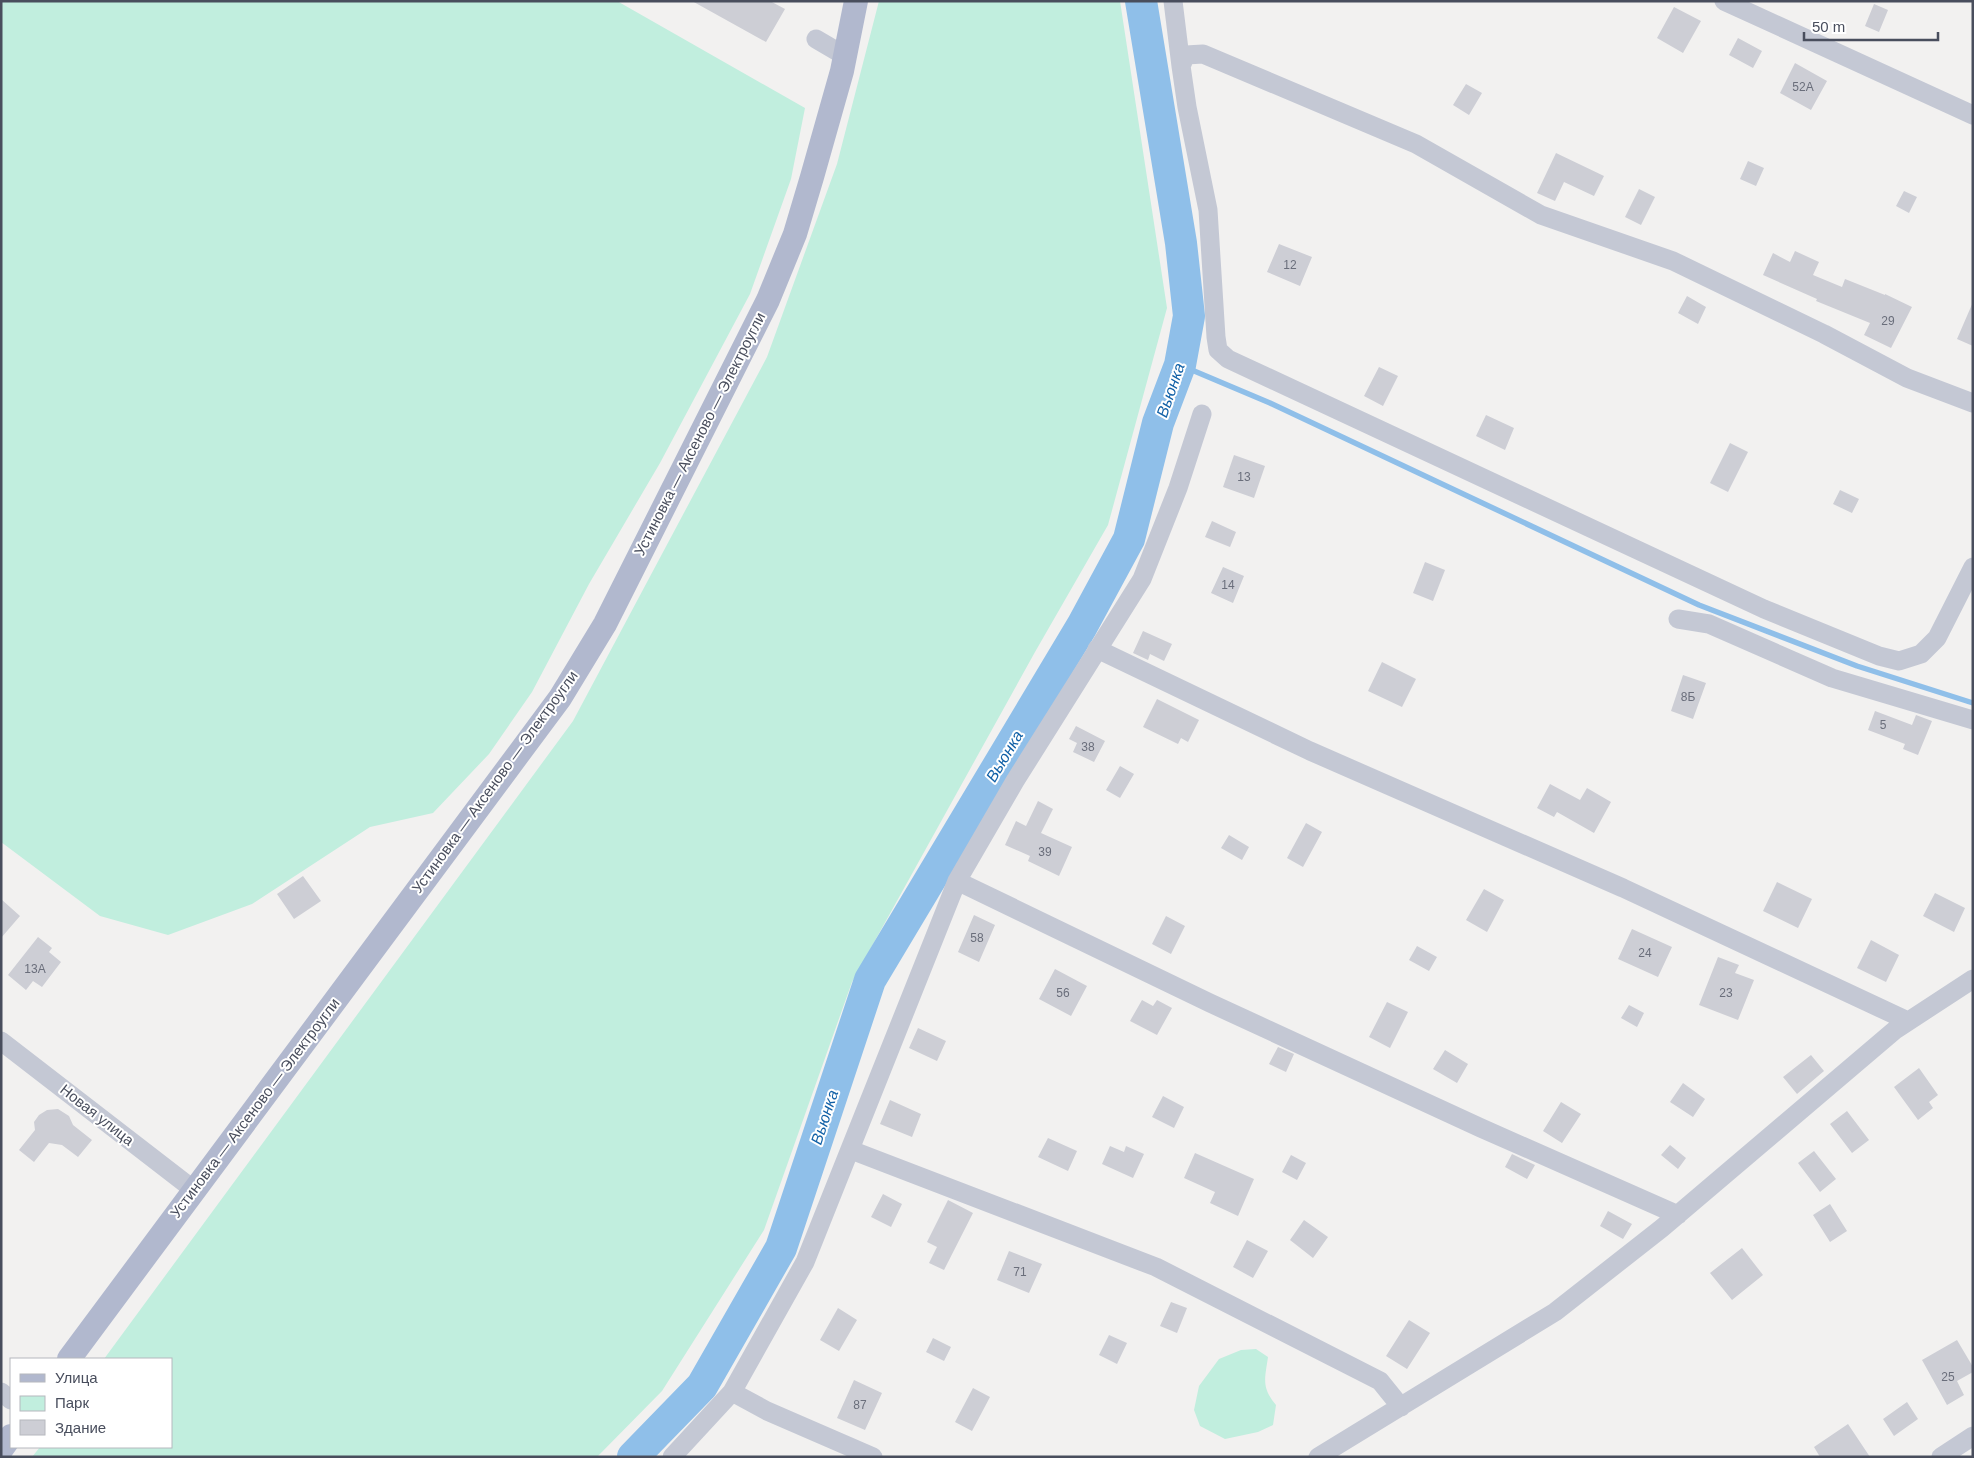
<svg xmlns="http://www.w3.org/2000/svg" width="1974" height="1458" font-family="Arial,sans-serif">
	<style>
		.green { fill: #c1eede }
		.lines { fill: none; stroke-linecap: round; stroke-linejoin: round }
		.stream { stroke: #8fbfe9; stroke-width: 5.5 }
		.river { stroke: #8fbfe9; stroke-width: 32 }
		.building { fill: #cdced5 }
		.minor { stroke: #c4c8d4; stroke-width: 19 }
		.major { stroke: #b1b8ce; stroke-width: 24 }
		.labels { text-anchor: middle; stroke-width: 4; stroke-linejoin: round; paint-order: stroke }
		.number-label { font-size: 12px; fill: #6a6e7b }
		.street-label { font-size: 15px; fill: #494e5d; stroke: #fff }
		.water-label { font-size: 16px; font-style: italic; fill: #1261a7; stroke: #fff }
	</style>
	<rect width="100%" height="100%" fill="#f2f1f0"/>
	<!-- green -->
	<path class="green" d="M1,1h616l188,107 -14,71 -41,115 -90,169 -71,121 -57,108 -43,62 -56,59 -63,14 -118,77 -84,31 -68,-19 -99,-74z
		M879,1h241l47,307 -59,217 -73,127 -183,330 -88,248 -102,161 -65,66h-565l8,-10h131v-88h-67l469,-638 194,-364 70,-193z
		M1256,1349l12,8c-3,22 -7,30 8,48l-3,20 -15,7 -33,7 -25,-13 -6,-16 5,-24 20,-27 22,-9z"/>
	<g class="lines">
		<!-- stream -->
		<path class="stream" d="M1180,365l90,38 429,202 158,61 116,37"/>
		<!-- river -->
		<path class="river" d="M633,1457l69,-71 79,-138 89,-268 212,-354 47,-87 29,-116 22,-58 9,-49 -8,-73 -40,-242"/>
	</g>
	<!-- building -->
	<path class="building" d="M692,1h78l15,8 -19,33z
		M1874,4l14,6 -9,22 -14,-6z
		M1674,7l27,14 -18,32 -26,-15z
		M1738,38l24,13 -9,17 -24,-13z
		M1795,63l32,18 -16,29 -31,-17z
		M1466,84l16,9 -13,22 -16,-10z
		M1556,153l48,23 -10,20 -30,-14 -9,19 -18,-8z
		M1748,161l16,7 -8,18 -16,-7z
		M1639,189l16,8 -14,28 -16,-8z
		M1904,191l13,6 -8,16 -13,-7z
		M1279,244l33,13 -12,29 -33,-14z
		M1795,251l24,11 -6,13 29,12 3,-8 40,16v-1l27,13 -21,41 -27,-13 6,-12 -54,-22 1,-2 -54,-24 10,-22 17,9z
		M1687,296l19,11 -8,17 -20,-11z
		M1973,302v44l-16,-7z
		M1379,367l19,9 -15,30 -19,-10z
		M1486,415l28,13 -9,22 -29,-14z
		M1730,443l18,9 -20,40 -18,-9z
		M1234,455l31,11 -11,32 -31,-11z
		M1840,490l19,9 -7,14 -19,-9z
		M1212,521l24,11 -6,15 -25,-10z
		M1425,562l20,8 -12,31 -20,-8z
		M1223,567l21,9 -11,27 -22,-10z
		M1143,631l29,13 -8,17 -14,-7 -2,6 -15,-7z
		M1382,662l34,17 -14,28 -34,-16z
		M1683,675l23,8 -13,36 -22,-8z
		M1157,699l42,21 -11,22 -7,-4 -3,6 -35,-17z
		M1875,711l37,14 4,-10 16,6 -14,34 -15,-6 2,-5 -37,-14z
		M1076,726l29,15 -11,21 -21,-10 4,-9 -8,-4z
		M1120,766l14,8 -14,24 -14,-8z
		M1550,784l30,16 7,-12 24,14 -17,31 -37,-21 -3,5 -17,-9z
		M1038,801l15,8 -12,24 31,14 -13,29 -31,-15 2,-5 -25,-11 11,-24 10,5z
		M1306,823l16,9 -19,35 -16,-9z
		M1229,835l20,12 -7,13 -21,-12z
		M303,876l18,25 -27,18 -17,-25z
		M1777,882l35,17 -14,29 -35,-17z
		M1484,889l20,11 -17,32 -21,-12z
		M1935,893l30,15 -11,24 -31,-16z
		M1,899l19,17 -19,22z
		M974,915l21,10 -16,37 -21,-10z
		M1166,916l19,10 -14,28 -19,-10z
		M1632,929l40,18 -14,30 -40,-18z
		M38,937l14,11 -3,4 12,10 -19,25 -9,-6 -7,9 -18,-15z
		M1871,940l28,15 -13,27 -29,-14z
		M1417,946l20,11 -8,14 -20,-11z
		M1718,957l21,8 -4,8 19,7 -16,40 -39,-15z
		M1055,969l32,17 -16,30 -32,-17z
		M1142,1000l11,6 4,-6 15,8 -15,27 -27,-14z
		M1387,1002l21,10 -18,36 -21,-11z
		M1629,1005l15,8 -7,14 -16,-9z
		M918,1028l28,13 -9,20 -28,-13z
		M1278,1047l16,7 -8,18 -17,-8z
		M1445,1050l23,14 -11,19 -24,-14z
		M1811,1055l13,16 -27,23 -14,-17z
		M1919,1068l19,27 -9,7 4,6 -15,12 -24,-33z
		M1683,1083l22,16 -12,18 -23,-15z
		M1163,1096l21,11 -10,21 -22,-11z
		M890,1100l31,14 -9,23 -32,-13z
		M1561,1102l20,12 -19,29 -19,-12z
		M58,1109l11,7 4,9 19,15 -14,17 -16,-12 -13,-2 -15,19 -15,-12 16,-20 -1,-8 5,-7 8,-5z
		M1847,1111l22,29 -17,13 -22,-29z
		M1048,1138l29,13 -9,20 -30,-14z
		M1670,1145l16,13 -8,11 -17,-14z
		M1110,1146l14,6 2,-6 18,8 -11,24 -31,-14z
		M1814,1151l22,28 -16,13 -22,-29z
		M1195,1153l59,26 -16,37 -28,-13 5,-11 -31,-14z
		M1512,1154l23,11 -8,14 -22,-12z
		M1291,1155l15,8 -9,17 -15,-8z
		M883,1194l19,10 -11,23 -20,-10z
		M948,1200l25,13 -29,57 -15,-7 8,-16 -10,-5z
		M1830,1204l17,27 -17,11 -17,-27z
		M1608,1211l24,13 -9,15 -23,-13z
		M1304,1220l24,17 -15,21 -23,-18z
		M1247,1240l21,11 -15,27 -20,-11z
		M1742,1248l21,27 -31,25 -22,-27z
		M1009,1251l33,13 -13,29 -32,-13z
		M1171,1302l16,6 -10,25 -17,-7z
		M838,1308l19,12 -18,31 -19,-11z
		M1409,1320l21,13 -23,36 -21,-13z
		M1109,1335l18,8 -10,21 -18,-9z
		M933,1338l18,9 -7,14 -18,-9z
		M1957,1340l16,27v5l-16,9 7,14 -17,10 -25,-45z
		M854,1380l28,13 -17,37 -28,-12z
		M973,1388l17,9 -18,34 -17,-9z
		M1907,1402l11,17 -24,17 -11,-17z
		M1848,1424l22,33h-50l-6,-10z"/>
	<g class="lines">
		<!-- minor -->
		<path class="minor" d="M1173,1l8,65
			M1724,1l249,114
			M816,39l29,17
			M1973,403l-66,-25 -83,-44 -151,-73 -132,-46 -125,-71 -213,-90 -17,1 -5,11 6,41 21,103 8,127 2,13 10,9 536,250 115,47 20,5 22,-7 16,-16 36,-71
			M1678,619l31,5 123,54 141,42
			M1097,649l213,102 313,137 285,133
			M957,881l253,122 271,125 197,87
			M1,1041l193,149
			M851,1150l305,117 224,114 21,26
			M1,1392l10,8
			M732,1392l35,19 106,46
			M672,1457l60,-65 73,-130 152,-381 58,-100 127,-202 36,-91 24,-74
			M1318,1457l237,-145 107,-84 233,-198 78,-51
			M1941,1457l32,-21"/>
		<!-- major -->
		<path class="major" d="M69,1359l491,-661 45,-74 163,-324 27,-66 17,-57 30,-106 14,-70
			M1,1450l10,-14"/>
	</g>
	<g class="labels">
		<!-- number labels -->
		<g class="number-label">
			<text x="1803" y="91">52А</text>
			<text x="1290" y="269">12</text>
			<text x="1888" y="325">29</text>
			<text x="1244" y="481">13</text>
			<text x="1228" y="589">14</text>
			<text x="1688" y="701">8Б</text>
			<text x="1883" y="729">5</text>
			<text x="1088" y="751">38</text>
			<text x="1045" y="856">39</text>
			<text x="977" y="942">58</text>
			<text x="1645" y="957">24</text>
			<text x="35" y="973">13А</text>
			<text x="1063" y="997">56</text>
			<text x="1726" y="997">23</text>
			<text x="1020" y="1276">71</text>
			<text x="1948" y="1381">25</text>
			<text x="860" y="1409">87</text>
		</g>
		<!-- street labels -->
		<g class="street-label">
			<text transform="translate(700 434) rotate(-63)" y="5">Устиновка — Аксеново — Электроугли</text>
			<text transform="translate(495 782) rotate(-54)" y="5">Устиновка — Аксеново — Электроугли</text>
			<text transform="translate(255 1108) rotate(-53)" y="5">Устиновка — Аксеново — Электроугли</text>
			<text transform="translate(97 1115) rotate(38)" y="5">Новая улица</text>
		</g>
		<!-- water labels -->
		<g class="water-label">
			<text transform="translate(1170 390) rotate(-71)" y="6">Вьюнка</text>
			<text transform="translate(1004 756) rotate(-59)" y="6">Вьюнка</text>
			<text transform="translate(824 1117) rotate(-72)" y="6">Вьюнка</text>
		</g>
	</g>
	<!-- border -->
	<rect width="1974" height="1458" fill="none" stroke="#494e5d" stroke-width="5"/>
	<!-- legend -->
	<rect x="10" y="1358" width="162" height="90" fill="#ffffff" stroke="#b6b8be"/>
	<rect x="20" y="1374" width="25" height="8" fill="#b1b8ce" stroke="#b6b8be"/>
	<text x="55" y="1383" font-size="15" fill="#494e5d">Улица</text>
	<rect x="20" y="1396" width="25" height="15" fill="#c1eede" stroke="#b6b8be"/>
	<text x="55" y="1408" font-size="15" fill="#494e5d">Парк</text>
	<rect x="20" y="1420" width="25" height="15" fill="#cdced5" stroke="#b6b8be"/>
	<text x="55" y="1433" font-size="15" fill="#494e5d">Здание</text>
	<!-- scale -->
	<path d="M1804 32v8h134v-8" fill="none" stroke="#494e5d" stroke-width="2.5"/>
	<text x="1812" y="32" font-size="15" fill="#494e5d" stroke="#ffffff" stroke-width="4" paint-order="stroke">50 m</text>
</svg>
